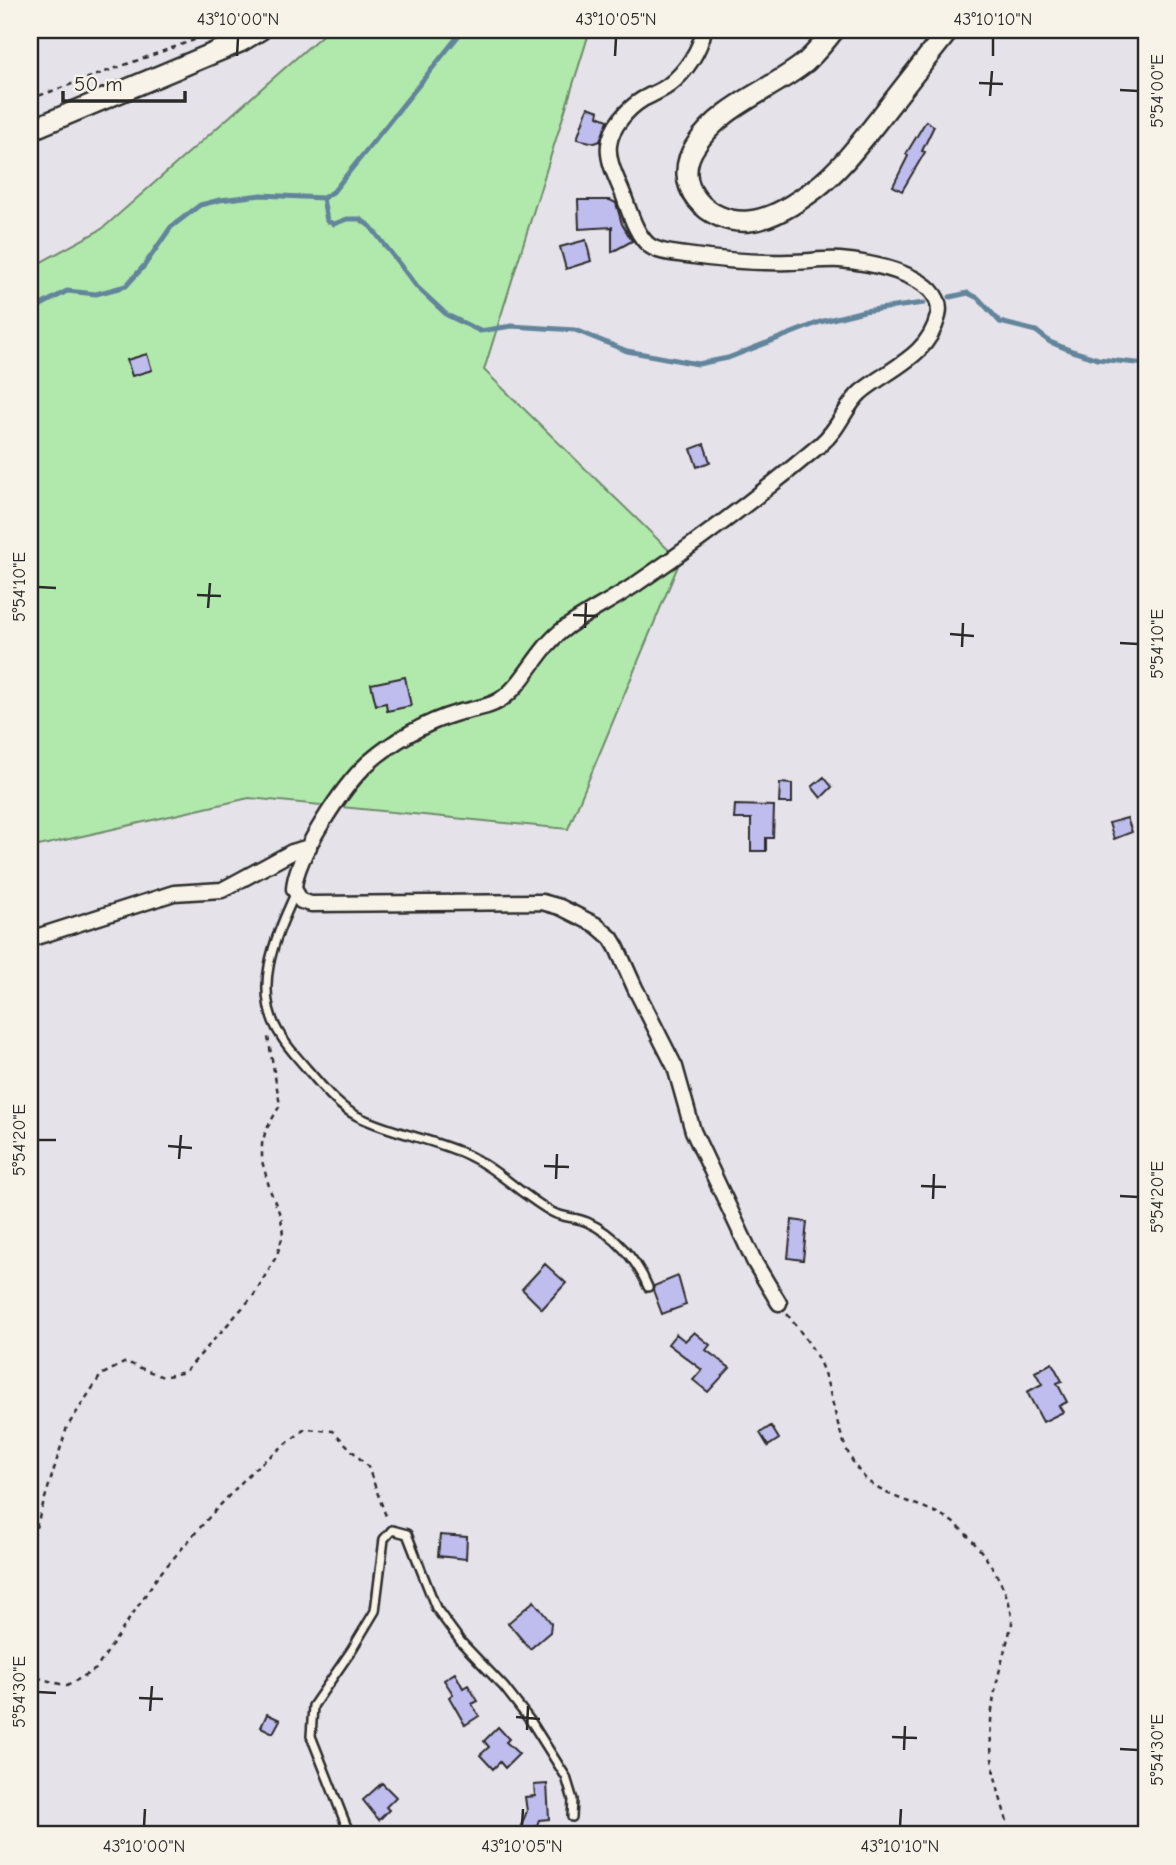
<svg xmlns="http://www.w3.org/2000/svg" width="1176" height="1865" font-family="'Comic Neue',sans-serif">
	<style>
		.green { fill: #b1e9ac; stroke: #6e8a6c; stroke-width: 2 }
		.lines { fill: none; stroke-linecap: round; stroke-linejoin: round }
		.stream { stroke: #62859b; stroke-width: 5 }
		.building { fill: #bfbcee; stroke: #2b2b2b; stroke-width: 2 }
		.lane-casing { stroke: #2b2b2b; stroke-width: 12 }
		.street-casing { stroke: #2b2b2b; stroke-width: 19 }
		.secondary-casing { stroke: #2b2b2b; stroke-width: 24 }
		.path { stroke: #2b2b2b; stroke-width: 2.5; stroke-dasharray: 5 5; stroke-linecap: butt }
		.lane { stroke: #f7f3e8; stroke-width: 7 }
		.street { stroke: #f7f3e8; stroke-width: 14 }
		.secondary { stroke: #f7f3e8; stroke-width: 19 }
		.ticks { fill: none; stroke: #2b2b2b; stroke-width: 2.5 }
		.neatline { fill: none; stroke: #2b2b2b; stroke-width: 2.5 }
		.ticks-label { font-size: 18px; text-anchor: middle; fill: #2b2b2b }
	</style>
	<rect width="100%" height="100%" fill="#e6e2ea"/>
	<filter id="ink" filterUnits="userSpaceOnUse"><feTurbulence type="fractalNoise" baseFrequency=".0143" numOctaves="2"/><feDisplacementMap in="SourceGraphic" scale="14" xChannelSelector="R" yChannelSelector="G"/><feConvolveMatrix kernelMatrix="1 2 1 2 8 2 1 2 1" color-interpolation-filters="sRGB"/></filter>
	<g filter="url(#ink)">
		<!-- green -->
		<path class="green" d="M328,30h262l-106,340 196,191 -112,268 -319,-31 -219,50v-580l72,-39z"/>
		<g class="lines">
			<!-- stream -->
			<path class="stream" d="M323,198l4,23 7,3 13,-5h13l11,8 46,60 30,28 33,16 32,-5 63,4 52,21 71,13 30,-6 92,-36 44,-11 60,-8
				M950,297l18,-4 10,5 22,24 36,9 14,11 22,9 26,8 48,5
				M30,311l37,-20 29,3 30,-8 18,-20 27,-39 29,-22 20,-5 41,-5 62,3 10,-6 130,-162"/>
		</g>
		<!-- building -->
		<path class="building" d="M588,107l11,4 -1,5 10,4 -8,21 -5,2 -18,-4z
			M926,121l8,5 -12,25 3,1 -23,39 -9,-5 15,-30 -2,-2z
			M578,200h32l6,3 6,21 10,17 -20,11v-25l-33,2z
			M586,240l5,21 -25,8 -6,-22z
			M147,354l5,16 -20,6 -5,-16z
			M704,444l6,18 -13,5 -6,-18z
			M405,677l6,29 -24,5 -1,-8 -10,2 -5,-21z
			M824,777l8,10 -11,11 -9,-11z
			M780,783l12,1v19h-13z
			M735,805l39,1 -1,32h-7v13h-15v-32h-17z
			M1127,818l5,14 -18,7 -5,-16z
			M792,1220l15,2 -4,38 -15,-2z
			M545,1264l21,19 -24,26 -20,-20z
			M678,1276l8,29 -24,9 -9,-24 1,-4z
			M694,1332l16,13 -4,5 24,18 -22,24 -15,-12 9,-10 -34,-26 8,-10 9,7z
			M1052,1363l10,18 -5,2 10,19 -8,4 4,6 -20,10 -16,-30 15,-8 -7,-12z
			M771,1426l8,13 -11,7 -8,-13z
			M440,1535l27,2 -1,22 -28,-3z
			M534,1601l17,22 -1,9 -20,17 -22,-26z
			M455,1673l8,15 5,-3 10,16 -6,3 7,12 -14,9 -16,-28 4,-3 -9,-14z
			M267,1714l13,6 -7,13 -12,-6z
			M498,1727l11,12 -3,3 13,12 -14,14 -5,-6 -7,7 -13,-14 9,-8 -5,-6z
			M382,1783l14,14 -10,10 3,3 -10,10 -16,-20z
			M547,1784l2,35 -10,1 -5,13 -14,-5 7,-17 -2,-14 10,-1 -1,-11z"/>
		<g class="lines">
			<!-- lane casing -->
			<g class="lane-casing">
				<path id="lane" d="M295,894c-20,44 -44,97 -14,142 7,12 17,22 26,33 16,18 29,36 50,47 34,17 72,22 106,37 33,14 58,42 89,59 11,6 24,5 35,10 27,12 50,38 61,65
					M350,1835l-39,-99 2,-30 38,-55 24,-40 9,-72 8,-9 15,4 29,74 25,34 43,45 28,36 34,54 7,23 -1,17"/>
			</g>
			<!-- street casing -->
			<g class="street-casing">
				<path id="street" d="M704,30c-4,20 -18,42 -35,55 -8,6 -17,9 -26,14 -15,9 -32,28 -34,46 -2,16 8,34 14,49 6,16 13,42 27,52 10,7 24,7 36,9 33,5 68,8 103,7 17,0 34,-3 51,-2 28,2 108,16 98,56 -10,41 -48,52 -77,76 -16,14 -21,36 -40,52 -58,49 -119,95 -182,138 -24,17 -52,30 -75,47 -26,19 -40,56 -64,71 -12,8 -29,9 -43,13 -31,9 -64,28 -89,50 -24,22 -73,94 -74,126l7,12 10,3 231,-2 18,5 36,18 15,13 6,10 18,40 40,79 18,64 62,132 24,40
					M30,939l144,-46 48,-3 70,-38 17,-5"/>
			</g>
			<!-- secondary casing -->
			<g class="secondary-casing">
				<path id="secondary" d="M834,30c-8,11 -18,22 -28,32 -36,29 -84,43 -110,83 -27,39 11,80 53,76 24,-2 47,-18 66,-32 26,-20 45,-46 65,-71 23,-30 46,-59 69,-88
					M30,130l210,-88 20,-12"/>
			</g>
			<!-- path -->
			<path class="path" d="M30,99l178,-64
				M787,1314c13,17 27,34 35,54 15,37 15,84 46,113 19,17 50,22 73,34 30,14 72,73 71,108 -10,40 -24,80 -21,122 1,31 12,61 20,90
				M30,1547l37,-120 34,-52 25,-13 37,15 22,-5 69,-77 23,-40 6,-20 -2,-18 -11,-27 -8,-29v-17l4,-14 14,-25 -12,-68
				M30,1671l5,6 32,9 29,-17 62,-93 53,-61 43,-46 51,-40 28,2 35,36 19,52"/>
			<!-- lane -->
			<use href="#lane" class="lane"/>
			<!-- street -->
			<use href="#street" class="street"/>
			<!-- secondary -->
			<use href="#secondary" class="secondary"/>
		</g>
	</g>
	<!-- ticks -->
	<path class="ticks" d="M237,56l1,-18M615,56l1,-18M993,56v-18M979,83l24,1M1120,90l18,1M990,96l2,-25M38,587l18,1M197,595l24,1M208,608l2,-25M573,615l25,1M585,628l1,-25M950,634l24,2M1120,643l18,1M962,647l1,-24M38,1140h18M168,1146l24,2M179,1159l2,-24M544,1166l25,1M556,1179l1,-25M921,1186l25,1M1120,1196l18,1M933,1199l1,-25M38,1692l18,1M139,1698l24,1M150,1711l2,-25M516,1717l24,2M527,1730l1,-24M892,1737l25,1M1120,1749l18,1M904,1750l1,-24M144,1826l1,-17M522,1826l1,-17M900,1826l1,-17"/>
	<!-- margin -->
	<rect width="1176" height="1865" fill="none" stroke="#f7f3e8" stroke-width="77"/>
	<!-- scale -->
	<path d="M63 91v10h122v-10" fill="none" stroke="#2b2b2b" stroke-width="3.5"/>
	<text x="74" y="91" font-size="21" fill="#2b2b2b" stroke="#f7f3e8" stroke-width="5" paint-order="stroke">50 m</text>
	<rect x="38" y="38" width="1100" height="1788" class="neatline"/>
	<g class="ticks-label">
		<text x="238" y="25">43°10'00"N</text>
		<text x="616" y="25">43°10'05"N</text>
		<text x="993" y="25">43°10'10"N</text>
		<text transform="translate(1157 91) rotate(-90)" y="6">5°54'00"E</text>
		<text transform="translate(19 587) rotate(-90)" y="6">5°54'10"E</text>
		<text transform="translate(1157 644) rotate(-90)" y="6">5°54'10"E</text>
		<text transform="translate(19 1140) rotate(-90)" y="6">5°54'20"E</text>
		<text transform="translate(1157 1197) rotate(-90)" y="6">5°54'20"E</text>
		<text transform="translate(19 1692) rotate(-90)" y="6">5°54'30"E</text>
		<text transform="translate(1157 1750) rotate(-90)" y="6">5°54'30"E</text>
		<text x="144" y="1852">43°10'00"N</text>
		<text x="522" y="1852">43°10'05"N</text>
		<text x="900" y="1852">43°10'10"N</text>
	</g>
</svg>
